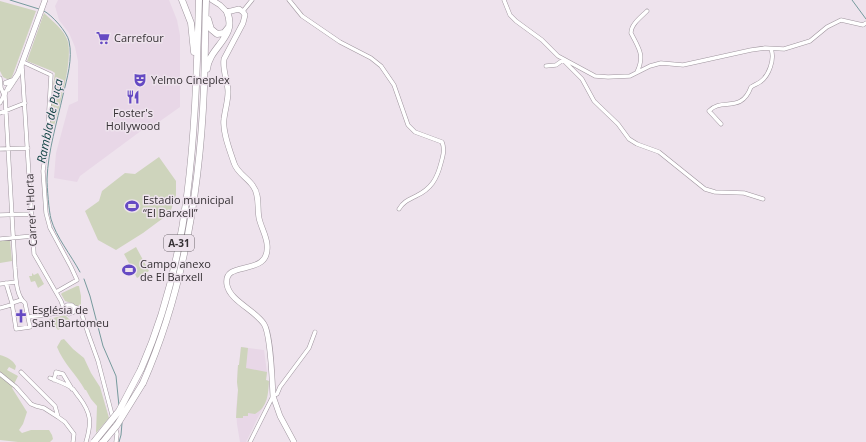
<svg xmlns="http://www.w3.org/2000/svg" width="866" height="442" font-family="'Open Sans',sans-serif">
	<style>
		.built { fill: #e8d7e7 }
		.green { fill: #ced4bc }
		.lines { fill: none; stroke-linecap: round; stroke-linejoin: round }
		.stream { stroke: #769a9d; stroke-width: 1 }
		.street-casing { stroke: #9f959e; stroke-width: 4.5 }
		.secondary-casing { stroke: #9f959e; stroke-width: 6 }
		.highway-casing { stroke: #9f959e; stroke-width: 7 }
		.street { stroke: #fff; stroke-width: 3.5 }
		.secondary { stroke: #fff; stroke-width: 5 }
		.highway { stroke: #fff; stroke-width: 6 }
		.highway-bridge-casing { stroke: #9f959e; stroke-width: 7; stroke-linecap: butt }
		.highway-bridge { stroke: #fff; stroke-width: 6 }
		.labels { text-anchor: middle; stroke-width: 3; stroke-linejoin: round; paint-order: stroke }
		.shield { fill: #eee3ed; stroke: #6d666c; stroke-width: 1 }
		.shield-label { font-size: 10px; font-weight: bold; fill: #363135 }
		.poi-label { font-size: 11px; fill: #363135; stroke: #eee3ed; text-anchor: start }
		.street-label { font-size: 11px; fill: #363135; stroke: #eee3ed }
		.water-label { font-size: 12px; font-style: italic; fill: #134546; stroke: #eee3ed }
	</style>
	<rect width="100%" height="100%" fill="#eee3ed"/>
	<!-- built -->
	<path class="built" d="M58,0h111l8,20 3,15v72l-24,17 -10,3 -16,12 -50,37 -3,6 -23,-4 2,-25 13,-48 9,-4v-40l-3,-14 -6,-14 -10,-13 -4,-14z
		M241,347l23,3 3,22 -1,8 3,1 -2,18 -21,43h-6l-3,-18 -1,-15 2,-19 -1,-8 1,-17h1z"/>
	<!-- green -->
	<path class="green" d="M0,1l36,10 -24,66 -3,3 -6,-3 -3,-6z
		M44,13c8,8 21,17 24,29 5,23 -12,75 -18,99h-2l3,-44 4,-24 -3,-2 -25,-10z
		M159,157l17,24v14l-6,18 -27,20 -27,17 -18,-10 -13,-29 14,-10 3,-10 23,-18 10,1z
		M10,240l2,21 -12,2v-22z
		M136,247l13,24 -12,7 -13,-24z
		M32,273l2,2 4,-2 6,11 -6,4 -3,-7 -4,1 -2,-6h3z
		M77,286h2l2,10v12l-10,-5 -6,-2 -4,-7 1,-1z
		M65,315l6,6 -13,9 -9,-11z
		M64,339l9,10 11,9 7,15 9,14 9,31 -13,15 1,-27 -6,-7 -5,-9h-1c-8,-15 -22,-27 -28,-43l4,-7z
		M241,347l7,1 -2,20 21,4 -1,8 3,1c-1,13 -1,26 -14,33l-7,-1v3h-5v2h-7l2,-28 -1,-8 1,-17h1z
		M0,355c7,2 13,5 16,11l-1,4 -6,-3 -2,3 11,6 -6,12 15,24 -4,12 -4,6 3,3 9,-3h18l3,5 1,4 -3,3h-32l-18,-2z"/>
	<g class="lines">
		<!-- stream -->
		<path class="stream" d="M10,0l29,9
			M852,0l14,19
			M44,11c8,4 23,21 25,30 4,18 -2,37 -6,54 -6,27 -15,56 -16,84 0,8 2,33 4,40 5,18 20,36 29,53
			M84,279l6,17 13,50 13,30 3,30
			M119,442l2,-7 1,-12"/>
		<!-- street casing -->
		<g class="street-casing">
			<path id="street" d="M289,0l13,16 38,26 31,16 10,8 13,19 14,40 7,7 27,10c3,7 1,14 -1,21 -4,16 -10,26 -25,33 -8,4 -13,6 -17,13
				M504,0l6,15 6,6 26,19 16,16 37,20 13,1 22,-1 20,-10 11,-3 22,2 68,-15 14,-2 19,1 26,-8 17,-14 14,-7 22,5 3,-2
				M243,11l9,-11
				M23,62l28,13 -4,68 -4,28 3,42 4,15 21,39 6,13 -21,12
				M22,66l12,188 27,47 4,11 4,2 5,-2v-5l-2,-2h-5l-3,3
				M546,66l10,-1 7,-5 19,19 12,22 24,23 11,15 8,5 22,8 46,37 10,3 29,1 19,6
				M637,72c8,-17 2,-23 -6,-39 0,-9 10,-16 16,-22
				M0,78l1,10 3,7 -4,8
				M0,113l25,-10
				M721,124l-12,-13c13,-14 32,3 42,-24 3,-2 6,-3 9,-5 9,-6 15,-23 11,-33
				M0,149l28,-1
				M0,215l31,-1
				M0,239l33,-3
				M6,283l6,20 4,26 14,-2 -5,-24c-9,-7 -9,-25 -10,-35l-10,-173 1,-4
				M0,284l16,-2
				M12,303l9,-3
				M74,307l3,1 4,4 8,24 9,25 19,73 -1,8
				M0,308l11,-3
				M29,317l36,-5
				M21,372l34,34 3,11 7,5 9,12 -1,8
				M0,374l16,13 15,17 5,2 8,2 14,9
				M50,378c7,3 17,6 23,11 2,2 4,6 6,8 12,16 13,25 7,45
				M54,380l2,-8 7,2 9,15
				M250,442l23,-46 4,-2 3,-7 29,-39 6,-16"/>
		</g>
		<!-- secondary casing -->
		<g class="secondary-casing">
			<path id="secondary" d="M212,0l8,5 7,7 12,-3 4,3 2,3 -2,8 -19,36c-2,11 4,22 4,33 0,9 -3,18 -4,27 -2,12 6,32 10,44 3,10 14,15 19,23 7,9 4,22 6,32 2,9 7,17 8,26 4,35 -45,14 -40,41 3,16 28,25 37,39 7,11 8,56 9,72l7,20 14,26
				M6,83l8,-3
				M8,89l10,-15 27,-74"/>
		</g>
		<!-- highway casing -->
		<g class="highway-casing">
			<path id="highway" d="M182,0l9,23 3,29
				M208,19l3,10 6,5 7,-1 4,-5
				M207,69c2,-22 31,-32 20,-57
				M141,369c52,-118 54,-242 58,-369
				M143,383c41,-93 57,-194 61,-295 1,-29 1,-59 2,-88"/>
		</g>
		<!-- street -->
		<use href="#street" class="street"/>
		<!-- secondary -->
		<use href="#secondary" class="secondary"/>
		<!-- highway -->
		<use href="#highway" class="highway"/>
		<!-- highway-bridge casing -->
		<g class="highway-bridge-casing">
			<path id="highway-bridge" d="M94,442l25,-31 22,-42
				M103,442l14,-17 26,-42"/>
		</g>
		<!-- highway-bridge -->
		<use href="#highway-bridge" class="highway-bridge"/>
	</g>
	<!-- icons -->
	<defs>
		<g id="supermarket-bare" transform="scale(1.08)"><path d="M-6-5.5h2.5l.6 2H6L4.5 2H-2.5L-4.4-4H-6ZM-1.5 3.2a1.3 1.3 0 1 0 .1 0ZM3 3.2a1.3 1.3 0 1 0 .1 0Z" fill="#654ac3" stroke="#eee3ed" stroke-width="2.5" paint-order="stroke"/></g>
		<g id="theatre-bare" transform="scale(1.08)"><path d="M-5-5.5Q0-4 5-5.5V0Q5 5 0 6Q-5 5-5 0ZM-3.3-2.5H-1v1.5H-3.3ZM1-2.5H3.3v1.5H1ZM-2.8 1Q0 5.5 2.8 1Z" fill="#654ac3" stroke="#eee3ed" stroke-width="2.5" paint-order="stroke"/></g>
		<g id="restaurant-bare" transform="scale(1.08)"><path d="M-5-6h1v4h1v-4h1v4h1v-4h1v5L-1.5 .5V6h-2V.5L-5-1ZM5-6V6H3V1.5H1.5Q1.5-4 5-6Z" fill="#654ac3" stroke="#eee3ed" stroke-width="2.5" paint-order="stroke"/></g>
		<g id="stadium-bare" transform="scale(1.08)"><path d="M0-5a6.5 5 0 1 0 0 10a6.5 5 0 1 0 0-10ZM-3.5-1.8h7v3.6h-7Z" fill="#654ac3" stroke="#eee3ed" stroke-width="2.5" paint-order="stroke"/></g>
		<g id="church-bare" transform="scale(1.08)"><path d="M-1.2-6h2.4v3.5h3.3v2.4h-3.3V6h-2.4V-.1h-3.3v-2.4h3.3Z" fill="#654ac3" stroke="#eee3ed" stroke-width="2.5" paint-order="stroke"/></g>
	</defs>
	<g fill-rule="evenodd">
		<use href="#supermarket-bare" x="103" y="38"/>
		<use href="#theatre-bare" x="140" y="80"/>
		<use href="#restaurant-bare" x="133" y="97"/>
		<use href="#stadium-bare" x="132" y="206"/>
		<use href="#stadium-bare" x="129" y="270"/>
		<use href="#church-bare" x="21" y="316"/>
	</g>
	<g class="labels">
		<!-- shield labels -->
		<rect class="shield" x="164" y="235" width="30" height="16" rx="3"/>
		<g class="shield-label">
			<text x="179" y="247">A-31</text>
		</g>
		<!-- poi labels -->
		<g class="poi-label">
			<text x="114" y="42">Carrefour</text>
			<text x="151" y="84">Yelmo Cineplex</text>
			<text x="133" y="117" text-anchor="middle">Foster's<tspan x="133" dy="13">Hollywood</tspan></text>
			<text x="143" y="204">Estadio municipal<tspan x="143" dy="13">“El Barxell”</tspan></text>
			<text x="140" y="268">Campo anexo<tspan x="140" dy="13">de El Barxell</tspan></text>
			<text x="32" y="314">Església de<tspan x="32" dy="13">Sant Bartomeu</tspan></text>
		</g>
		<!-- street labels -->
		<g class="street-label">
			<text transform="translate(31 210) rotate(-93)" y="4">Carrer L'Horta</text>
		</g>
		<!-- water labels -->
		<g class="water-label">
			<text transform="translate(50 121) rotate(-78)" y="4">Rambla de Puça</text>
		</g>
	</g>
</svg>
